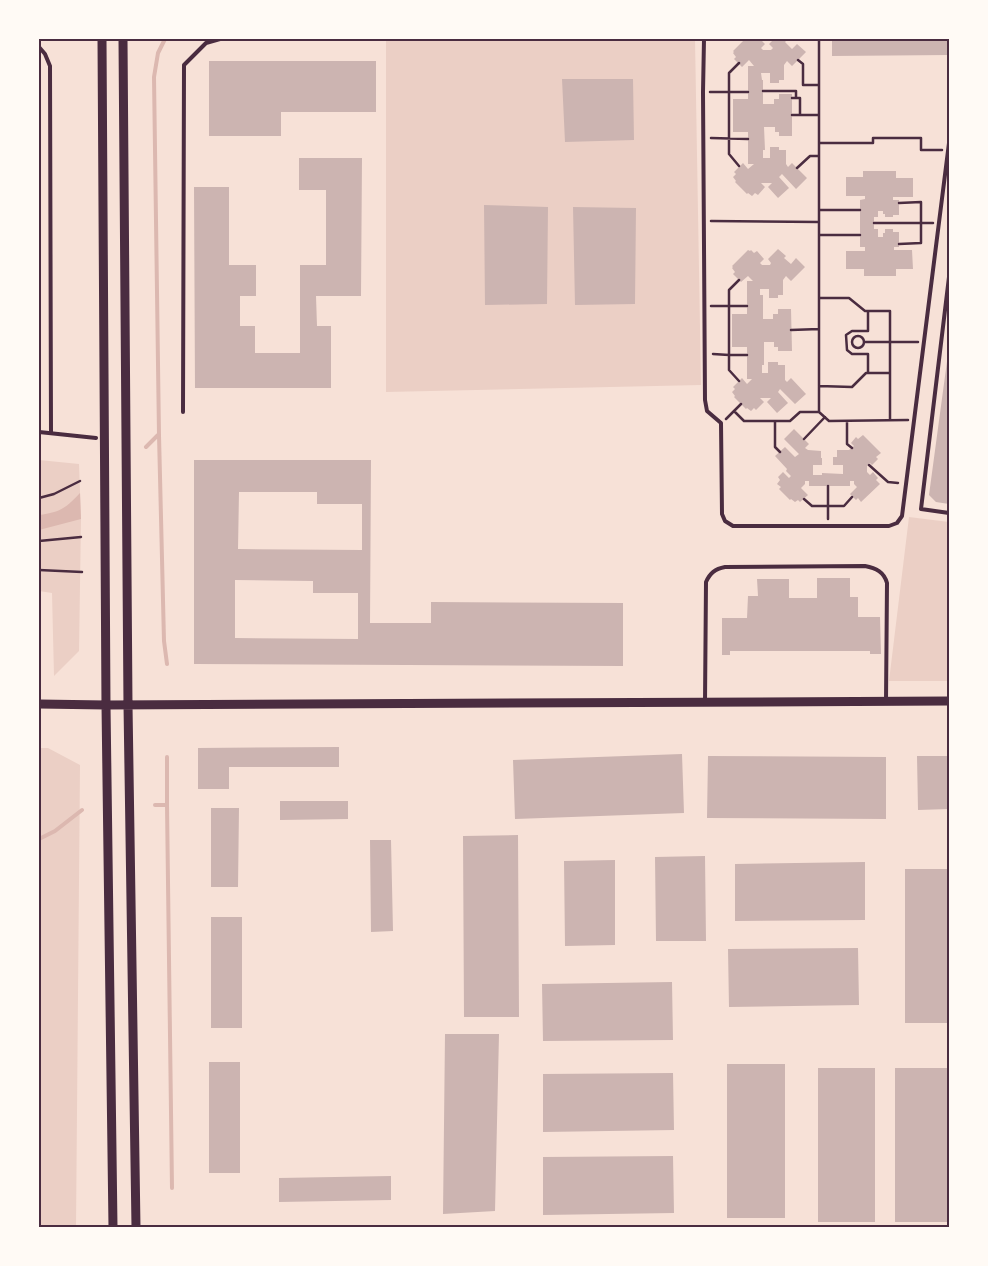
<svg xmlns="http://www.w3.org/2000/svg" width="988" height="1266" font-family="Karla,sans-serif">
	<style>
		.green { fill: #ebcfc5 }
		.water { fill: #dcb8b0 }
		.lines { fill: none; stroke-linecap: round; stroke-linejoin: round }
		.stream { stroke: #dcb8b0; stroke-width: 4 }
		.building { fill: #ccb4b1; fill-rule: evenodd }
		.path { stroke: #4a2c40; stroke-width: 2.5 }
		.service { stroke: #4a2c40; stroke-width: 4 }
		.tertiary { stroke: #4a2c40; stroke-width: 9 }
		.neatline { fill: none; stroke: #4a2c40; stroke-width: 2 }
	</style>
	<rect width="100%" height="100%" fill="#f7e1d7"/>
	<!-- green -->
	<path class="green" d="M386,39h309l6,346 -315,7z
		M39,460l40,4 2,55 -2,132 -25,25 -2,-83 -13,-2z
		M909,517l40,5v159h-60z
		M39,748h9l32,17 -4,462h-37z"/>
	<!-- water -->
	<path class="water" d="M80,493l1,26 -42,11v-15c21,-3 26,-6 41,-22z"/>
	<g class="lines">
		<!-- stream -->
		<path class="stream" d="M165,39l-7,14 -4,24 5,358 5,206 3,23
			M146,447l12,-12
			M167,757v48l5,383
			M155,805h12
			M39,839l16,-8 27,-21"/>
	</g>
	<!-- building -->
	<path class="building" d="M745,39h15l5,5 -4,4 2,2h8l2,-2 -4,-4 5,-5h10l2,2 -1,1 7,7 5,-5 9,8 -14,14 -5,-5 -3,4v15h-5v3h-9v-10h-9l1,7h1v24h11v-5h5v-5h13v42h-13v-4h-4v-5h-11l1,23h-2v8h7v-11h9v3h7v14l2,3 4,-4 15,15 -11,11 -14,-15 -3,3 10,11 -11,10 -10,-11 4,-4h-11l4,4 -7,8 -3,-2 -3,3 -4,-3 -1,1 -12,-12 1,-1 -3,-4 3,-3 -2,-2 9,-9 5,6 6,-5h-6v-32h-15v-33h15v-33h6l-5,-6 -7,7 -8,-8 2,-2 -3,-4 1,-1 -1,-1z
		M832,39h117v16l-117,1z
		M209,61h167v51h-95v24h-72z
		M562,79h71l1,61 -69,2z
		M299,158h63l-1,138h-45l1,30h14v62h-136l-1,-201h35v78h27v31h-16v30h15v27h45v-88h26v-75h-27z
		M863,171h33v7h17v19h-20v3h6v15h-6v2h-8v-3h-2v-3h-5v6h-4v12h4v8h5v-4h2v-4h8v3h6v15h-5v3h18l1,19h-17v7h-32v-7h-18v-18h19v-4h-5v-47l5,-1v-3h-19v-19h17z
		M484,205l64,2 -1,97 -62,1z
		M573,207l63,1 -1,96 -60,1z
		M778,249l8,7 -2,2 7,6 5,-6 9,9 -14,14 -5,-5 -3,4v15h-5v3h-9v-9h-9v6h3v24h10v-5h5v-5h13l1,42h-14v-4h-4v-5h-10v23h-2v8h6v-11h10v3h7v15l2,2 4,-4 15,16 -11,10 -15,-15 -2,3 10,11 -11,10 -10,-11 4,-4h-11l4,4 -8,8 -2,-2 -3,3 -4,-3 -1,1 -12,-12 1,-1 -3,-4 3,-3 -2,-2 9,-9 5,6 5,-5h-5v-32h-15v-33h15v-33h6l-5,-5 -7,6 -8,-8 2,-2 -3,-4 1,-1 -1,-1 16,-16 2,1 1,-1 3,3 3,-2 7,8 -4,4 2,2h8l1,-2 -3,-4z
		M948,354h1v150l-13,-2 -7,-7z
		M794,429l15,15 -4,4 3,2 13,1v7h1v7h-9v10h9v-2l21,1v-9h-10v-8h4v-7h12l5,-4 -3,-3 5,-6 2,2 5,-4 18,18 -5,4 2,2 -6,6 -2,-2 -3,3v6l3,3 3,-3 5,6 -2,2 4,4 -19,18 -3,-4 -2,2 -6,-6 7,-7 -3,-3v-3h-4v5h-41v-5h-4v3l-4,4 7,7 -8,7 -2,-2 -3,2 -4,-3 -1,1 -11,-11 2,-2 -4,-3 3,-4 -2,-3 5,-5 6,6 2,-2 -5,-5 1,-2 -12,-13 10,-9 10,10 4,-3 -15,-15z
		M194,460h177l-1,163h61v-21l192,1v63l-429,-2zM239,492h78v12h45v46l-124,-1zM235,580l78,1v12h45v46l-123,-1z
		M817,578h33v19h8v20h22l1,37h-11v-3h-140v4h-8v-37h25l1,-22h10l-1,-17h32v19h28z
		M339,747v20h-110v22h-31v-41z
		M682,754l2,59 -169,6 -2,-59z
		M708,756l178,1v62l-179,-1z
		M917,756h32v53l-31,1z
		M280,801h68v18l-68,1z
		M211,808h28l-1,79h-27z
		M518,835l1,182h-55l-1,-181z
		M370,840h21l2,91 -22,1z
		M705,856l1,85h-50l-1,-84z
		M615,860v85l-50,1 -1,-85z
		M865,862v58l-130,1v-57z
		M905,869h44v154h-44z
		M211,917h31v111h-31z
		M858,948l1,57 -130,2 -1,-58z
		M672,982l1,58 -130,1 -1,-57z
		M445,1034h54l-4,177 -52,3z
		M209,1062h31v111h-31z
		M727,1064h58v154h-58z
		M818,1068h57v154h-57z
		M895,1068h54v154h-54z
		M673,1073l1,57 -131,2v-58z
		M673,1156l1,57 -131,2v-58z
		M391,1176v24l-112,2v-24z"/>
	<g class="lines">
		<!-- path -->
		<path class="path" d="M819,39v373l10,9 79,-1
			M798,60l5,4v21h16
			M739,63l-10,10v81l10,12
			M763,91h33v7
			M710,92h38
			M792,98h8v17
			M792,115h26
			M711,138l37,1
			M819,143h54v-5h48v12h21
			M797,168l13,-12h9
			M899,203l22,-1v41l-22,1
			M819,210h41
			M711,221l108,1
			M874,223h59
			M819,235h41
			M739,280l-10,10v80l10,11
			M819,298h30l16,13h25v109
			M711,306h36
			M868,311v20h-16l-6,4 1,15 5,4h16v19
			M791,330l28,-1
			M852 342a6 6 0 1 1 12 0a6 6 0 1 1-12 0Z
			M864,342h54
			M713,354l16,1h18
			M819,386l33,1 14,-14h23
			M734,411l10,10h46l10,-9h19
			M726,419l15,-15
			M775,421v26l5,5
			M847,421v23l5,4
			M804,439l21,-22
			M869,465l19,17 10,1
			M828,486v33
			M39,498l15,-4 26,-13
			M804,499l8,7h32l8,-9
			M39,541l42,-4
			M39,570l43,2"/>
		<!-- service -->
		<path class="service" d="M704,39l-1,53 2,308 2,11 14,12 1,91 3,7 8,5h156l8,-3 5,-7 47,-373
			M39,47l6,7 5,12 1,367
			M949,277l-28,232 28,4
			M183,412l1,-347 22,-22 14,-4
			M39,432l57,6
			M705,702l1,-120c4,-9 9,-13 19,-15l140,-1c11,2 19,6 22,17l-1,118"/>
		<!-- tertiary -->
		<path class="tertiary" d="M102,39l4,666 7,522
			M123,39l5,666 8,522
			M39,704l67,1 843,-4"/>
	</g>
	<!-- border -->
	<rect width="988" height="1266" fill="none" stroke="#fffaf5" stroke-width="80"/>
	<rect x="40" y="40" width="908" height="1186" class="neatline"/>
</svg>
